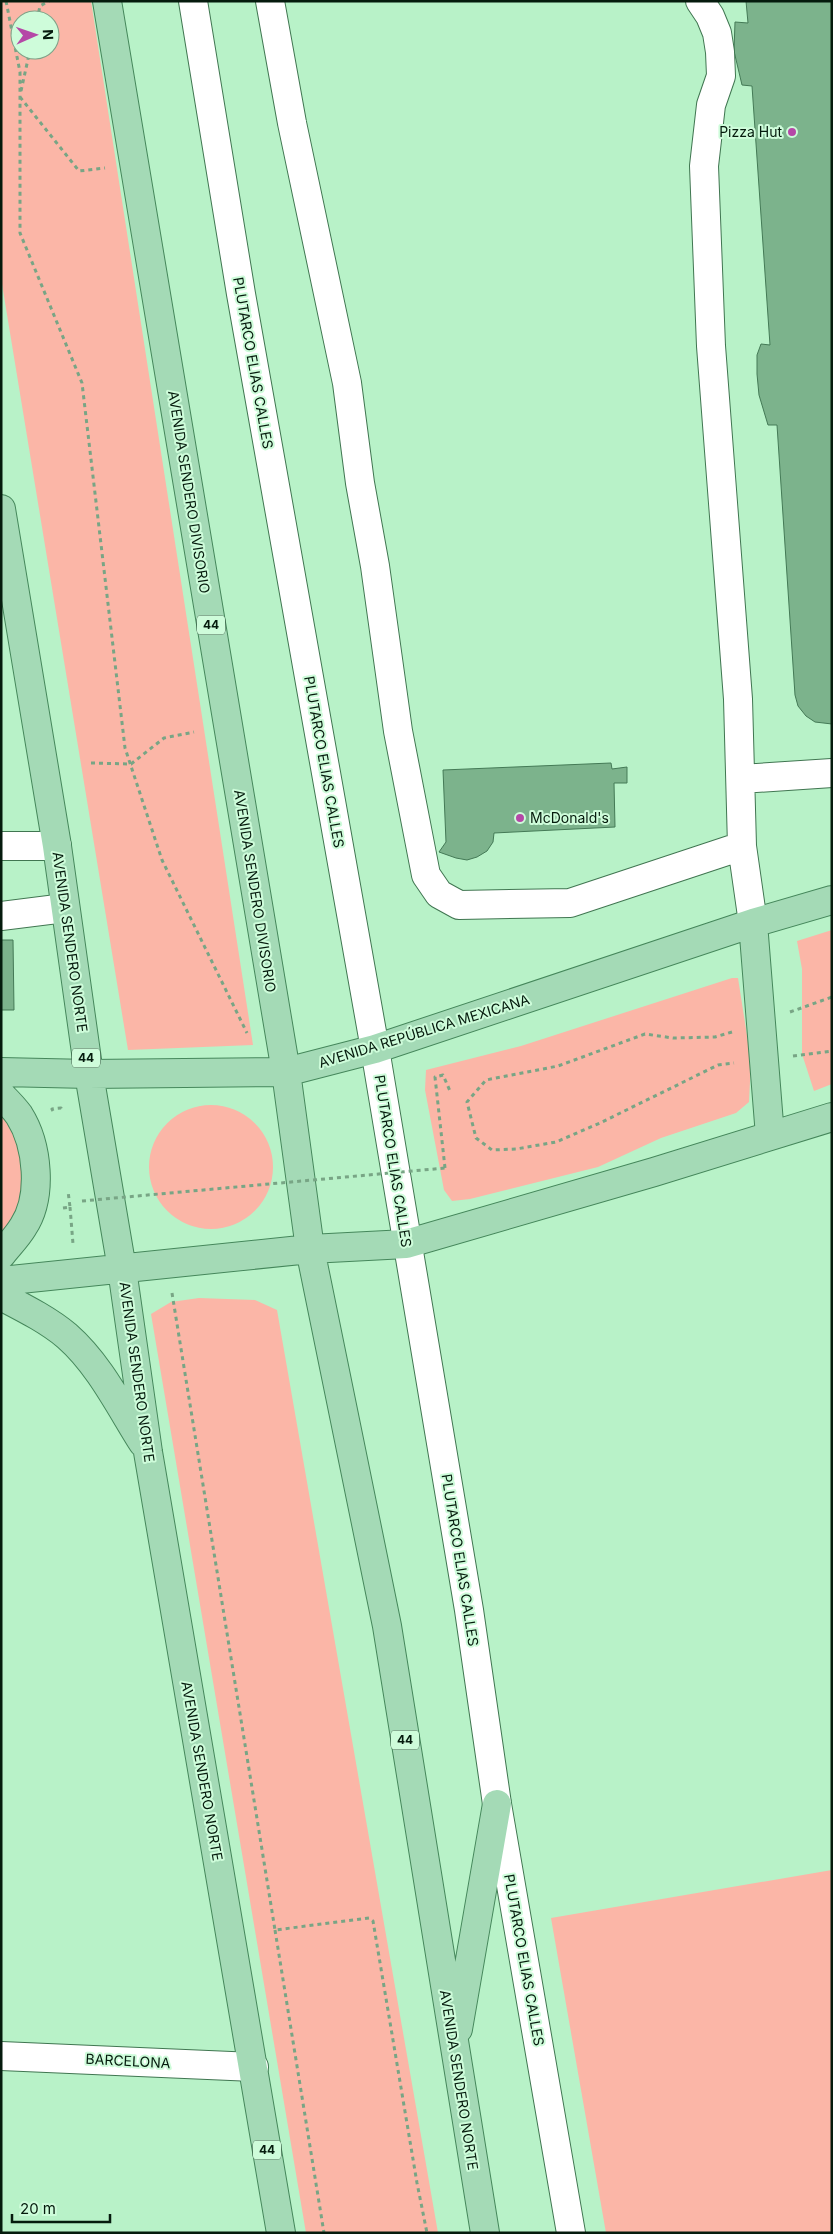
<svg xmlns="http://www.w3.org/2000/svg" width="833" height="2234" font-family="Inter,sans-serif">
	<style>
		.green { fill: #fbb6a7; fill-rule: evenodd }
		.building { fill: #7cb38c; stroke: #447a56 }
		.lines { fill: none; stroke-linecap: round; stroke-linejoin: round }
		.minor-casing { stroke: #407651; stroke-width: 30 }
		.major-casing { stroke: #45875b; stroke-width: 30 }
		.path { stroke: #78a585; stroke-width: 3; stroke-dasharray: 4 4; stroke-linecap: butt }
		.minor { stroke: #fff; stroke-width: 28 }
		.major { stroke: #a4dab6; stroke-width: 28 }
		.path-bridge { stroke: #78a585; stroke-width: 3; stroke-dasharray: 4 4; stroke-linecap: butt }
		.poi-dot { fill: #b548a7; stroke: #cefcda; stroke-width: 2 }
		.labels { text-anchor: middle; stroke-width: 4; stroke-linejoin: round; paint-order: stroke }
		.shield { fill: #cefcda; stroke: #415e4a; stroke-width: 1 }
		.shield-label { font-size: 12px; font-weight: bold; fill: #051b0d }
		.poi-label { font-size: 14px; fill: #051b0d; stroke: #cefcda; text-anchor: end }
		.street-label { font-size: 14px; fill: #051b0d; stroke: #cefcda }
	</style>
	<rect width="100%" height="100%" fill="#b8f2c8"/>
	<!-- green -->
	<path class="green" d="M1,1h90l162,1044 -125,5 -127,-772zM20,20h30v30h-30z
		M832,930v154l-18,7 -12,-37v-85l-5,-28z
		M732,978h6l13,83 -2,41 -13,11 -75,25 -63,29 -128,32 -18,2 -8,-11 -19,-100 1,-20 95,-24z
		M149 1167a62 62 0 1 1 124 0a62 62 0 1 1-124 0Z
		M1,1113c5,7 12,15 16,23 11,23 9,82 -16,96z
		M199,1298l56,2 22,10 161,923h-132l-155,-919 20,-12z
		M832,1870v363h-226l-55,-315z"/>
	<!-- building -->
	<path class="building" d="M746,1h86v723l-17,-2 -9,-6 -8,-10 -3,-11 -18,-270h-9l-9,-30 -2,-21v-19l4,-11 9,1 -18,-259 -10,-1 -8,-34 1,-29 13,1z
		M611,763l1,6 15,-2v16h-13l1,44 -121,6 -1,9 -6,9 -10,6 -10,3 -11,-2 -17,-6 7,-10 -3,-72z
		M1,940h12l1,70h-13z"/>
	<g class="lines">
		<!-- minor casing -->
		<g class="minor-casing">
			<path id="minor" d="M193,1l48,293 134,755 94,561 28,194 74,429
				M270,1l22,122 55,260 13,100 15,83 23,165 28,144 13,19 20,11 111,-2 172,-57
				M700,1l10,15 7,17 3,19 1,24 -10,29 -7,61 7,180 27,353 4,147 11,77
				M741,779l91,-6
				M1,846h56
				M1,916l64,-8
				M1,2056l253,11"/>
		</g>
		<!-- major casing -->
		<g class="major-casing">
			<path id="major" d="M107,1l179,1071 24,177 77,377 98,607
				M1,509l56,337 32,228 33,195 26,183 133,781
				M753,923l17,213
				M1,1072l88,2 197,-2 89,-23 378,-126 79,-23
				M1,1095c6,6 13,13 18,20 19,30 24,82 4,112 -6,10 -15,19 -22,28
				M1,1281l309,-32 96,-5 248,-72 178,-55
				M1,1296c23,12 47,24 66,40 33,29 53,71 76,107
				M458,2029l39,-225"/>
		</g>
		<!-- path -->
		<path class="path" d="M6,1l14,71v161l62,150 43,365 37,112 85,173
			M37,20l3,-14 9,-5
			M21,91l9,-41
			M20,97l59,74 26,-3
			M91,763l40,1 33,-26 30,-6
			M790,1012l42,-15
			M732,1032l-17,5 -42,1 -28,-4 -87,32 -72,14 -19,22 9,36 16,12 24,-1 40,-7 44,-19 118,-58 16,-2
			M793,1056l39,-5
			M53,1111l-1,-2 9,-1 1,2
			M445,1168l-10,-91 8,-2 7,16
			M70,1207l3,37
			M63,1208l7,-1 -2,-16
			M172,1293l103,637 94,-12 4,3 44,262 10,50
			M275,1930l49,303"/>
		<!-- minor -->
		<use href="#minor" class="minor"/>
		<!-- major -->
		<use href="#major" class="major"/>
		<!-- path-bridge -->
		<path class="path-bridge" d="M82,1201l363,-33"/>
	</g>
	<!-- markers -->
	<g class="poi-dot">
		<circle cx="792" cy="132" r="5"/>
		<circle cx="520" cy="818" r="5"/>
	</g>
	<g class="labels">
		<!-- shield labels -->
		<g class="shield">
			<rect x="197" y="615.5" width="28" height="19" rx="4"/>
			<rect x="72" y="1048.5" width="28" height="19" rx="4"/>
			<rect x="391" y="1730.5" width="28" height="19" rx="4"/>
			<rect x="253" y="2140.5" width="28" height="19" rx="4"/>
		</g>
		<g class="shield-label">
			<text x="211" y="629">44</text>
			<text x="86" y="1062">44</text>
			<text x="405" y="1744">44</text>
			<text x="267" y="2154">44</text>
		</g>
		<!-- poi labels -->
		<g class="poi-label">
			<text x="782" y="137">Pizza Hut</text>
			<text x="530" y="823" text-anchor="start">McDonald's</text>
		</g>
		<!-- street labels -->
		<g class="street-label">
			<text transform="translate(253 363) rotate(80)" y="5">PLUTARCO ELIAS CALLES</text>
			<text transform="translate(189 492) rotate(81)" y="5">AVENIDA SENDERO DIVISORIO</text>
			<text transform="translate(324 762) rotate(80)" y="5">PLUTARCO ELIAS CALLES</text>
			<text transform="translate(255 891) rotate(81)" y="5">AVENIDA SENDERO DIVISORIO</text>
			<text transform="translate(70 942) rotate(82)" y="5">AVENIDA SENDERO NORTE</text>
			<text transform="translate(424 1031) rotate(-17)" y="5">AVENIDA REPÚBLICA MEXICANA</text>
			<text transform="translate(393 1161) rotate(81)" y="5">PLUTARCO ELIAS CALLES</text>
			<text transform="translate(137 1372) rotate(82)" y="5">AVENIDA SENDERO NORTE</text>
			<text transform="translate(460 1560) rotate(81)" y="5">PLUTARCO ELIAS CALLES</text>
			<text transform="translate(202 1771) rotate(80)" y="5">AVENIDA SENDERO NORTE</text>
			<text transform="translate(524 1960) rotate(80)" y="5">PLUTARCO ELIAS CALLES</text>
			<text transform="translate(128 2061) rotate(3)" y="5">BARCELONA</text>
			<text transform="translate(459 2080) rotate(81)" y="5">AVENIDA SENDERO NORTE</text>
		</g>
	</g>
	<!-- border -->
	<rect width="833" height="2234" fill="none" stroke="#051b0d" stroke-width="5"/>
	<!-- north arrow -->
	<g transform="translate(35 35) rotate(88)"><circle r="24" fill="#cefcda" stroke="#7ea288"/>
	<path d="M0-4L9 19L0 12L-9 19Z" fill="#b548a7"/>
	<text y="-8" font-size="14" font-weight="bold" text-anchor="middle" fill="#051b0d">N</text>
	</g>
	<!-- scale -->
	<path d="M12 2214v8h98v-8" fill="none" stroke="#051b0d" stroke-width="2.5"/>
	<text x="20" y="2214" font-size="15" fill="#051b0d" stroke="#cefcda" stroke-width="4" paint-order="stroke">20 m</text>
</svg>
